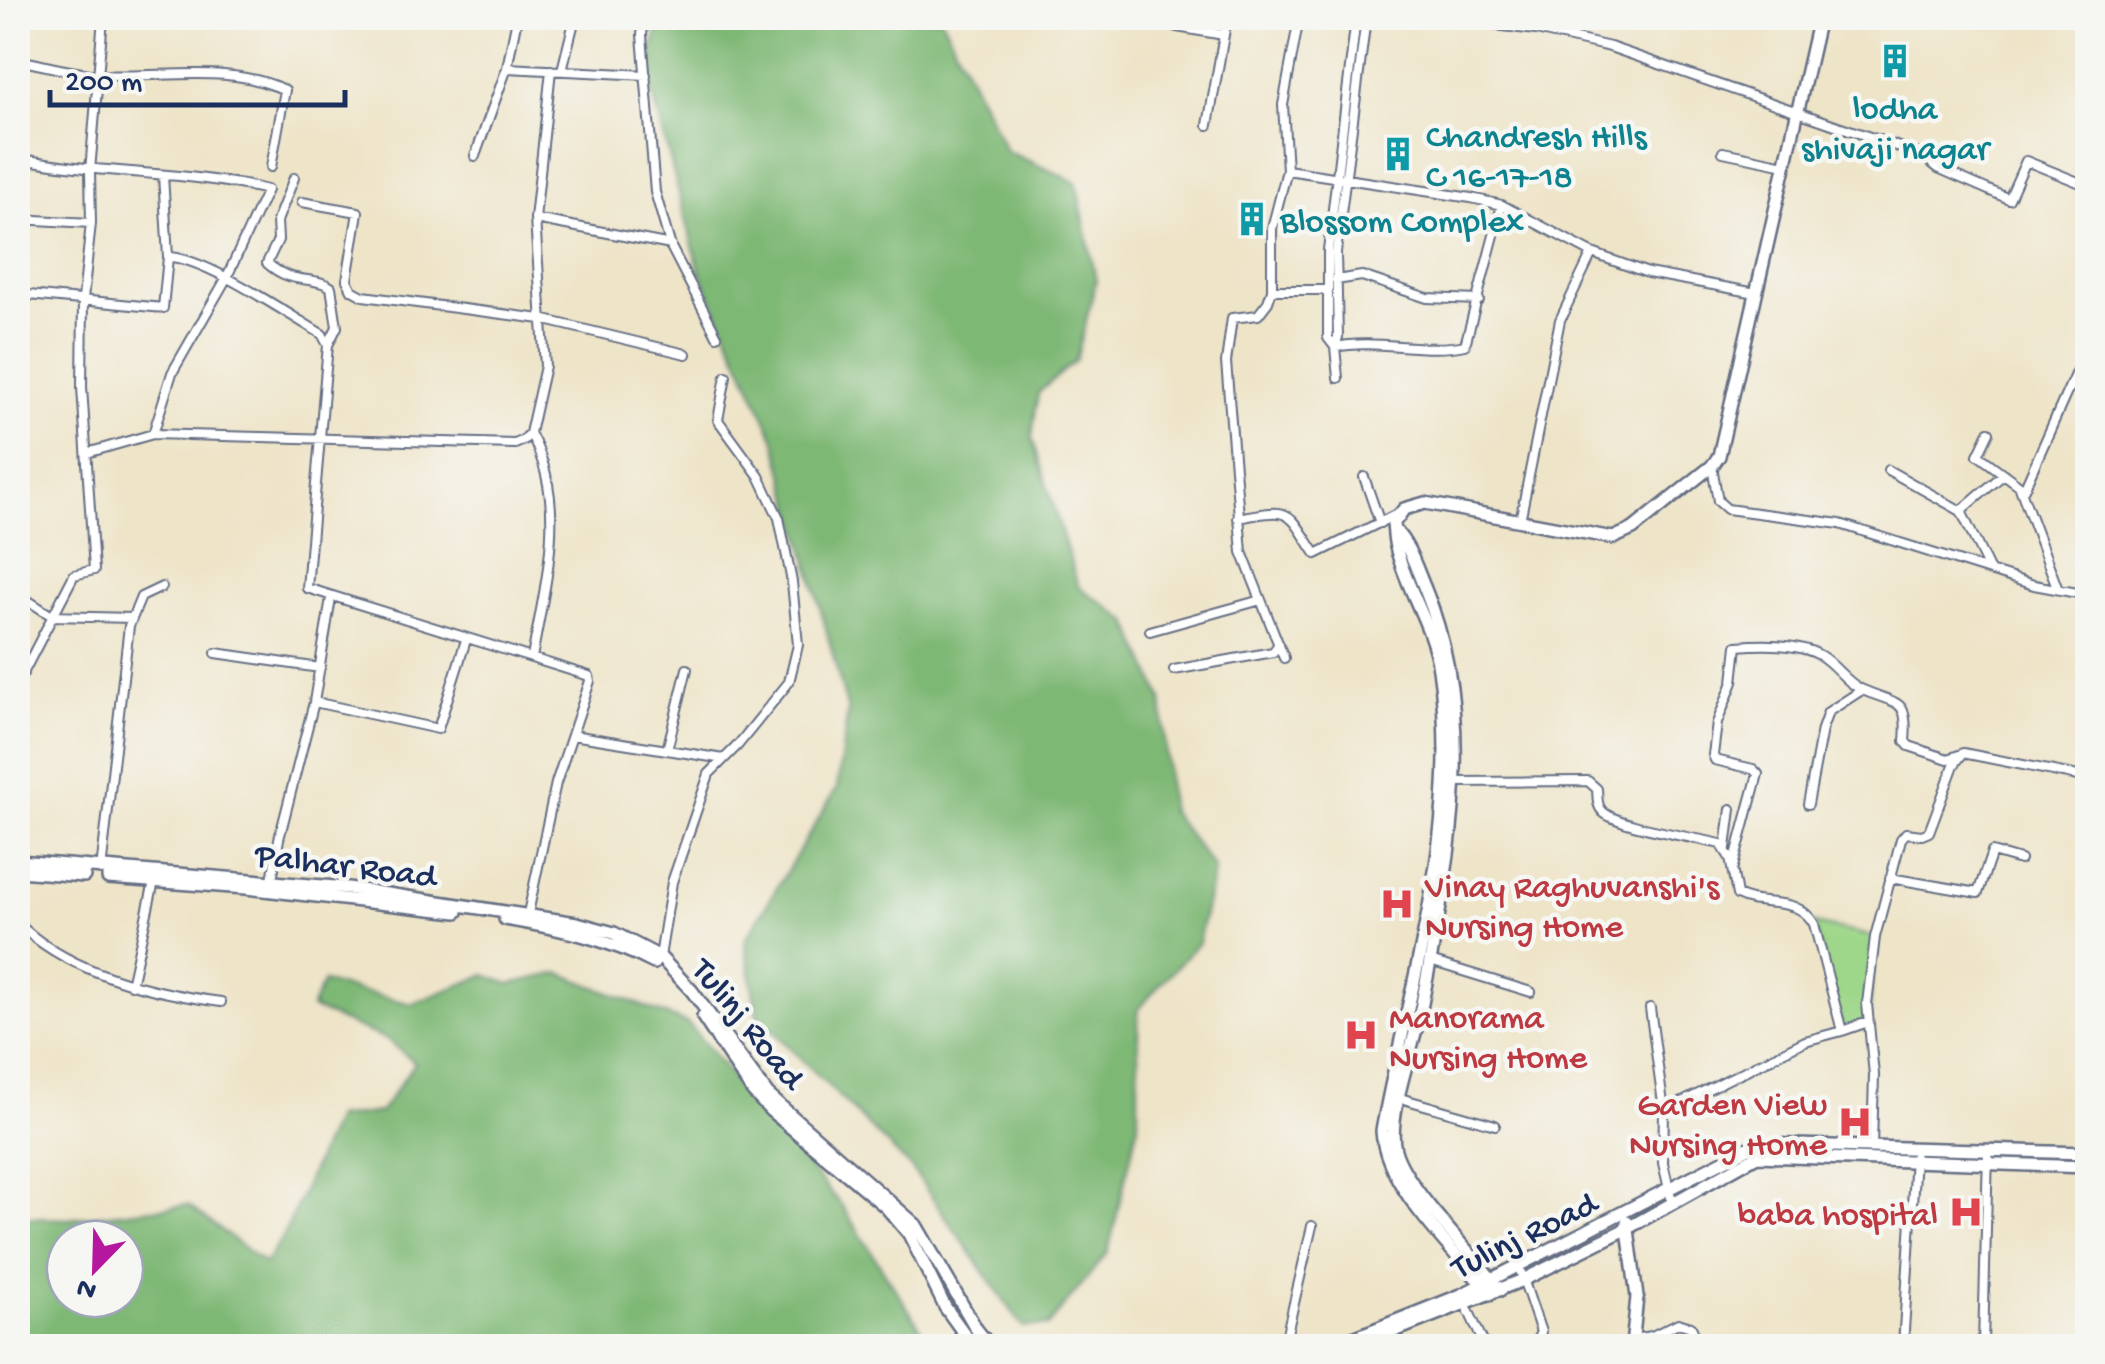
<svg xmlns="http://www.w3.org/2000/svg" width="2105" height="1364" font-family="'Gochi Hand',sans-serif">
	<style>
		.green { fill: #9ed789; stroke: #5c8374; stroke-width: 2.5 }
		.forest { fill: #7eb875; stroke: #4c746a; stroke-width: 2.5; fill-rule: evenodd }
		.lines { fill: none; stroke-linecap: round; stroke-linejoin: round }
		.street-casing { stroke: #656e83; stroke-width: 12 }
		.secondary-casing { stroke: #656e83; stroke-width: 16 }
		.street { stroke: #fff; stroke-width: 8 }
		.secondary { stroke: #fff; stroke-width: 11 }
		.labels { text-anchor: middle; stroke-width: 9; stroke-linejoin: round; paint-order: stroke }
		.culture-label { font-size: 35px; fill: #0d838f; stroke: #f6f6f2; text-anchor: start }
		.street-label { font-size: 35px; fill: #1b2f5e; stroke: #f6f6f2 }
		.health-label { font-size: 35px; fill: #be3a42; stroke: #f6f6f2; text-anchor: start }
	</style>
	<rect width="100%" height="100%" fill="#f6f6f2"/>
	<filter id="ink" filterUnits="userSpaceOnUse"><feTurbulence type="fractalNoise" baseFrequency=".01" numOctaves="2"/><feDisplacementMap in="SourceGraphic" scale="20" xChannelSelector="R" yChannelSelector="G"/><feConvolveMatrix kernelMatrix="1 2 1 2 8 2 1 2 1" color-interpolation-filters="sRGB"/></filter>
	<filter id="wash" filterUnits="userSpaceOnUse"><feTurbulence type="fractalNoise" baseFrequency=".0048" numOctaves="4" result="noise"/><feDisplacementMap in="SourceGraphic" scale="40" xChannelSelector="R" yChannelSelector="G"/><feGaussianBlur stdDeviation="2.25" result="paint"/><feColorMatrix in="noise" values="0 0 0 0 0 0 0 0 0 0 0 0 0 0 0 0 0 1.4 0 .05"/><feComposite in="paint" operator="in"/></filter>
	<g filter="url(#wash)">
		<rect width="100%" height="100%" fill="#eee4c8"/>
		<!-- green -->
		<path class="green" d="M1814,924l61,13 -7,85 -26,9z"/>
		<!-- forest -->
		<path class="forest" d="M660,18h281l65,133 70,31 20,99 -20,79 -38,33 -6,44 46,149 50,35 34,78 8,112 44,57 -16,75 -60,66v116l-30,127 -60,74 -25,1 -111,-158 -155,-154 -12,-74 92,-153 11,-77 -73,-271 -75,-168 -53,-199z
			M560,973l128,51 154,182 90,140h-914v-129l49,2 121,-14 77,59 18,-27 52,-119 45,-6 35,-49 -27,-23 -77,-32 12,-26 89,22 73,-29 25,9zM65,1239h60v60h-60z"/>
	</g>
	<g filter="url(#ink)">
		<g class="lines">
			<!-- street casing -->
			<g class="street-casing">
				<path id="street" d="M644,18l-2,17 13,157 16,55 46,89
					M1147,18l30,9 47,8
					M1436,18l100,12 74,17 257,89 55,19 16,13 71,31 17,-38 62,25
					M18,60c27,5 56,14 83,15 63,4 125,-12 184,15l-14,77
					M507,68l139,7
					M562,70l13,-52
					M1208,125l19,-107
					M1723,152l62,13
					M475,156l32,-88 10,-50
					M18,158c82,17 167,12 249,32l-41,89 -54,94 -19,61
					M1287,170l184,28 31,7 90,48 56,20 108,20
					M163,175l5,82
					M294,178l-17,43 1,19 -11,23c25,23 46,12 64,24l6,40 -9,18
					M302,202l56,10 -11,68 5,10 11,6 178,23 145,35
					M18,219l73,4
					M535,219l136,26
					M1336,280l26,-4 65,22 52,2
					M1272,290h53
					M18,294l145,14 5,-51c37,0 119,57 154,77l6,11 -21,243 282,88 1,5 -34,102 -29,135
					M1335,347l-7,-9v-88l28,-232
					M1335,347c42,-9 87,7 130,-2l37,-140
					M1338,378l-3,-31 3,-10 -2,-84 30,-235
					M1989,432l-11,23 46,34 64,-144
					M530,433c39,70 15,150 2,225
					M87,453l66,-19 362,10 9,-4 6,-7 15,-67 -10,-147 16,-149
					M1712,466l6,35 9,8 113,15 194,61 54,10
					M1888,470l73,41 28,58
					M1364,477l16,46
					M2020,488l37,99
					M1961,511l43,-37
					M1238,518c56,-11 49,-7 78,36l81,-40
					M1520,521l40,-201 32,-67
					M18,594l34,22 80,2
					M1150,631l111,-31
					M216,653l104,15
					M1284,658l-42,-106 -16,-190 6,-44 26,-3 10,-13 4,-12v-62l15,-58 -4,-65 16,-87
					M1174,670l99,-18 6,-8
					M18,683l56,-108 20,-5 -12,-183 1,-88 8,-76 -1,-52 13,-153
					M314,702l124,27 28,-89
					M572,735l152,24
					M667,750l20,-81
					M1453,782l135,-1 9,8c1,8 -1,16 6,23 15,14 93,26 118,32l9,14 7,37c26,14 60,-1 77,29l28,107 26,-9
					M1808,804l14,-75 6,-17 34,-22
					M1726,848l5,-39
					M1733,867l25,-93 -5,-5 -38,-9 -2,-5 4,-32 16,-41 4,-36c24,-2 63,-3 84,10 15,9 26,28 42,34 34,15 46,7 42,51l4,5 39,13 14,-5
					M101,870l28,-244 12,-29 21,-10
					M1890,878l88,15 14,-41 28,8
					M272,880l7,-41 35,-137 17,-104
					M18,923c50,50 135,70 203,79
					M660,957l12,-75 37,-108 29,-29 51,-63 9,-37 -6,-63 -13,-64 -20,-42 -41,-56 8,-44
					M1430,961l101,31
					M131,985l24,-108
					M1650,1008l14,103 -1,52 9,39
					M1400,1098l95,27
					M1664,1111l141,-70 37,-10
					M1872,1147l2,-72 -7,-71 8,-67 26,-98 5,-6 16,2 7,-3 25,-67 9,-12 125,25
					M1519,1267l22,65 -7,14
					M1464,1301l21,45
					M1633,1339l19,-3 26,-13 13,4 9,19
					M1284,1346l28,-120
					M1903,1346l12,-189
					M1983,1346l5,-195"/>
			</g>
			<!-- secondary casing -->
			<g class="secondary-casing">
				<path id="secondary" d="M1394,529c16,17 22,39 31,60 56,135 22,282 -4,420 -7,36 -35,108 -26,141 10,38 79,105 105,140
					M18,861l330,27 229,35 37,10 46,24 32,34 76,104 148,130 61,105 13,16
					M18,871l66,5
					M108,878l138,10 211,24
					M505,919c53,9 101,19 149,44
					M703,1017l50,75 17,18 116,97 23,27 36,73 28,39
					M1627,1222l10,75 -5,49
					M1490,1294c-35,-43 -105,-107 -108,-163 28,-151 81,-307 57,-462 -6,-43 -33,-80 -43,-122 -2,-7 -2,-15 -3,-23l11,-15 21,-6 188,35 20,-9 79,-63 7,-10 100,-438
					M1377,1338l146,-58 105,-52 129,-72 331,11
					M1333,1346l128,-51 289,-148 12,-3 326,9"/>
			</g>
			<!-- street -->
			<use href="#street" class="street"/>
			<!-- secondary -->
			<use href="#secondary" class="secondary"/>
		</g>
	</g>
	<!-- icons -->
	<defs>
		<g id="building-bare" transform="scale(2.7)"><path d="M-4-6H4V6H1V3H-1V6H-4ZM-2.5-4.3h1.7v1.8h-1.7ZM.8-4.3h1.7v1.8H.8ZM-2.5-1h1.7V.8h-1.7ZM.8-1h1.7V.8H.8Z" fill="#0f9aa8" stroke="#f6f6f2" stroke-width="2.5" paint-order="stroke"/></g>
		<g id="hospital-bare" transform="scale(2.7)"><path d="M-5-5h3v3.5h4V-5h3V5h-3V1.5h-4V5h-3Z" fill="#e0444e" stroke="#f6f6f2" stroke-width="2.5" paint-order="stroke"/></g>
	</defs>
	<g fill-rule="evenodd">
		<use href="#building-bare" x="1895" y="61"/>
		<use href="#building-bare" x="1398" y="154"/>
		<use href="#building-bare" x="1252" y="219"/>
		<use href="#hospital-bare" x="1397" y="904"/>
		<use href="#hospital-bare" x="1361" y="1035"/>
		<use href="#hospital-bare" x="1855" y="1122"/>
		<use href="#hospital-bare" x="1966" y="1212"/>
	</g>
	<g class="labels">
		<!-- culture labels -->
		<g class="culture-label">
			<text x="1895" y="118" text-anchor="middle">lodha<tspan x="1895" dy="40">shivaji nagar</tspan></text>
			<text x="1426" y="146">Chandresh Hills<tspan x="1426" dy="40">C 16-17-18</tspan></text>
			<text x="1280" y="231">Blossom Complex</text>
		</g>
		<!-- street labels -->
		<g class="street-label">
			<text transform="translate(346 863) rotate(7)" y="12">Palhar Road</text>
			<text transform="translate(750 1022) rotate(51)" y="12">Tulinj Road</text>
			<text transform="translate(1523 1233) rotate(-26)" y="12">Tulinj Road</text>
		</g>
		<!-- health labels -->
		<g class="health-label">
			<text x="1425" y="896">Vinay Raghuvanshi's<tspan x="1425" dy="40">Nursing Home</tspan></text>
			<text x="1389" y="1027">Manorama<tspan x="1389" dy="40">Nursing Home</tspan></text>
			<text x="1827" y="1114" text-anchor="end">Garden View<tspan x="1827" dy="40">Nursing Home</tspan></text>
			<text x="1938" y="1224" text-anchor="end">baba hospital</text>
		</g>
	</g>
	<!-- margin -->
	<rect width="2105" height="1364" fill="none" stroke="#f6f6f2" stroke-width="60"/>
	<!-- north arrow -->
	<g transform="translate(95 1269) rotate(203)"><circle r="48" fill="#f6f6f2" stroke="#9ea6b7" stroke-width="2.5"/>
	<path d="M0-8L18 38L0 25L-18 38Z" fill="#b5179e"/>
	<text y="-15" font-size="28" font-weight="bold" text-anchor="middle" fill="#1b2f5e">N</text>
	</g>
	<!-- scale -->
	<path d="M50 90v15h295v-15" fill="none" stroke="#1b2f5e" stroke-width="5"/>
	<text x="65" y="90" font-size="30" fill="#1b2f5e" stroke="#f6f6f2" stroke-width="8" paint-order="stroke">200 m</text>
</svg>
